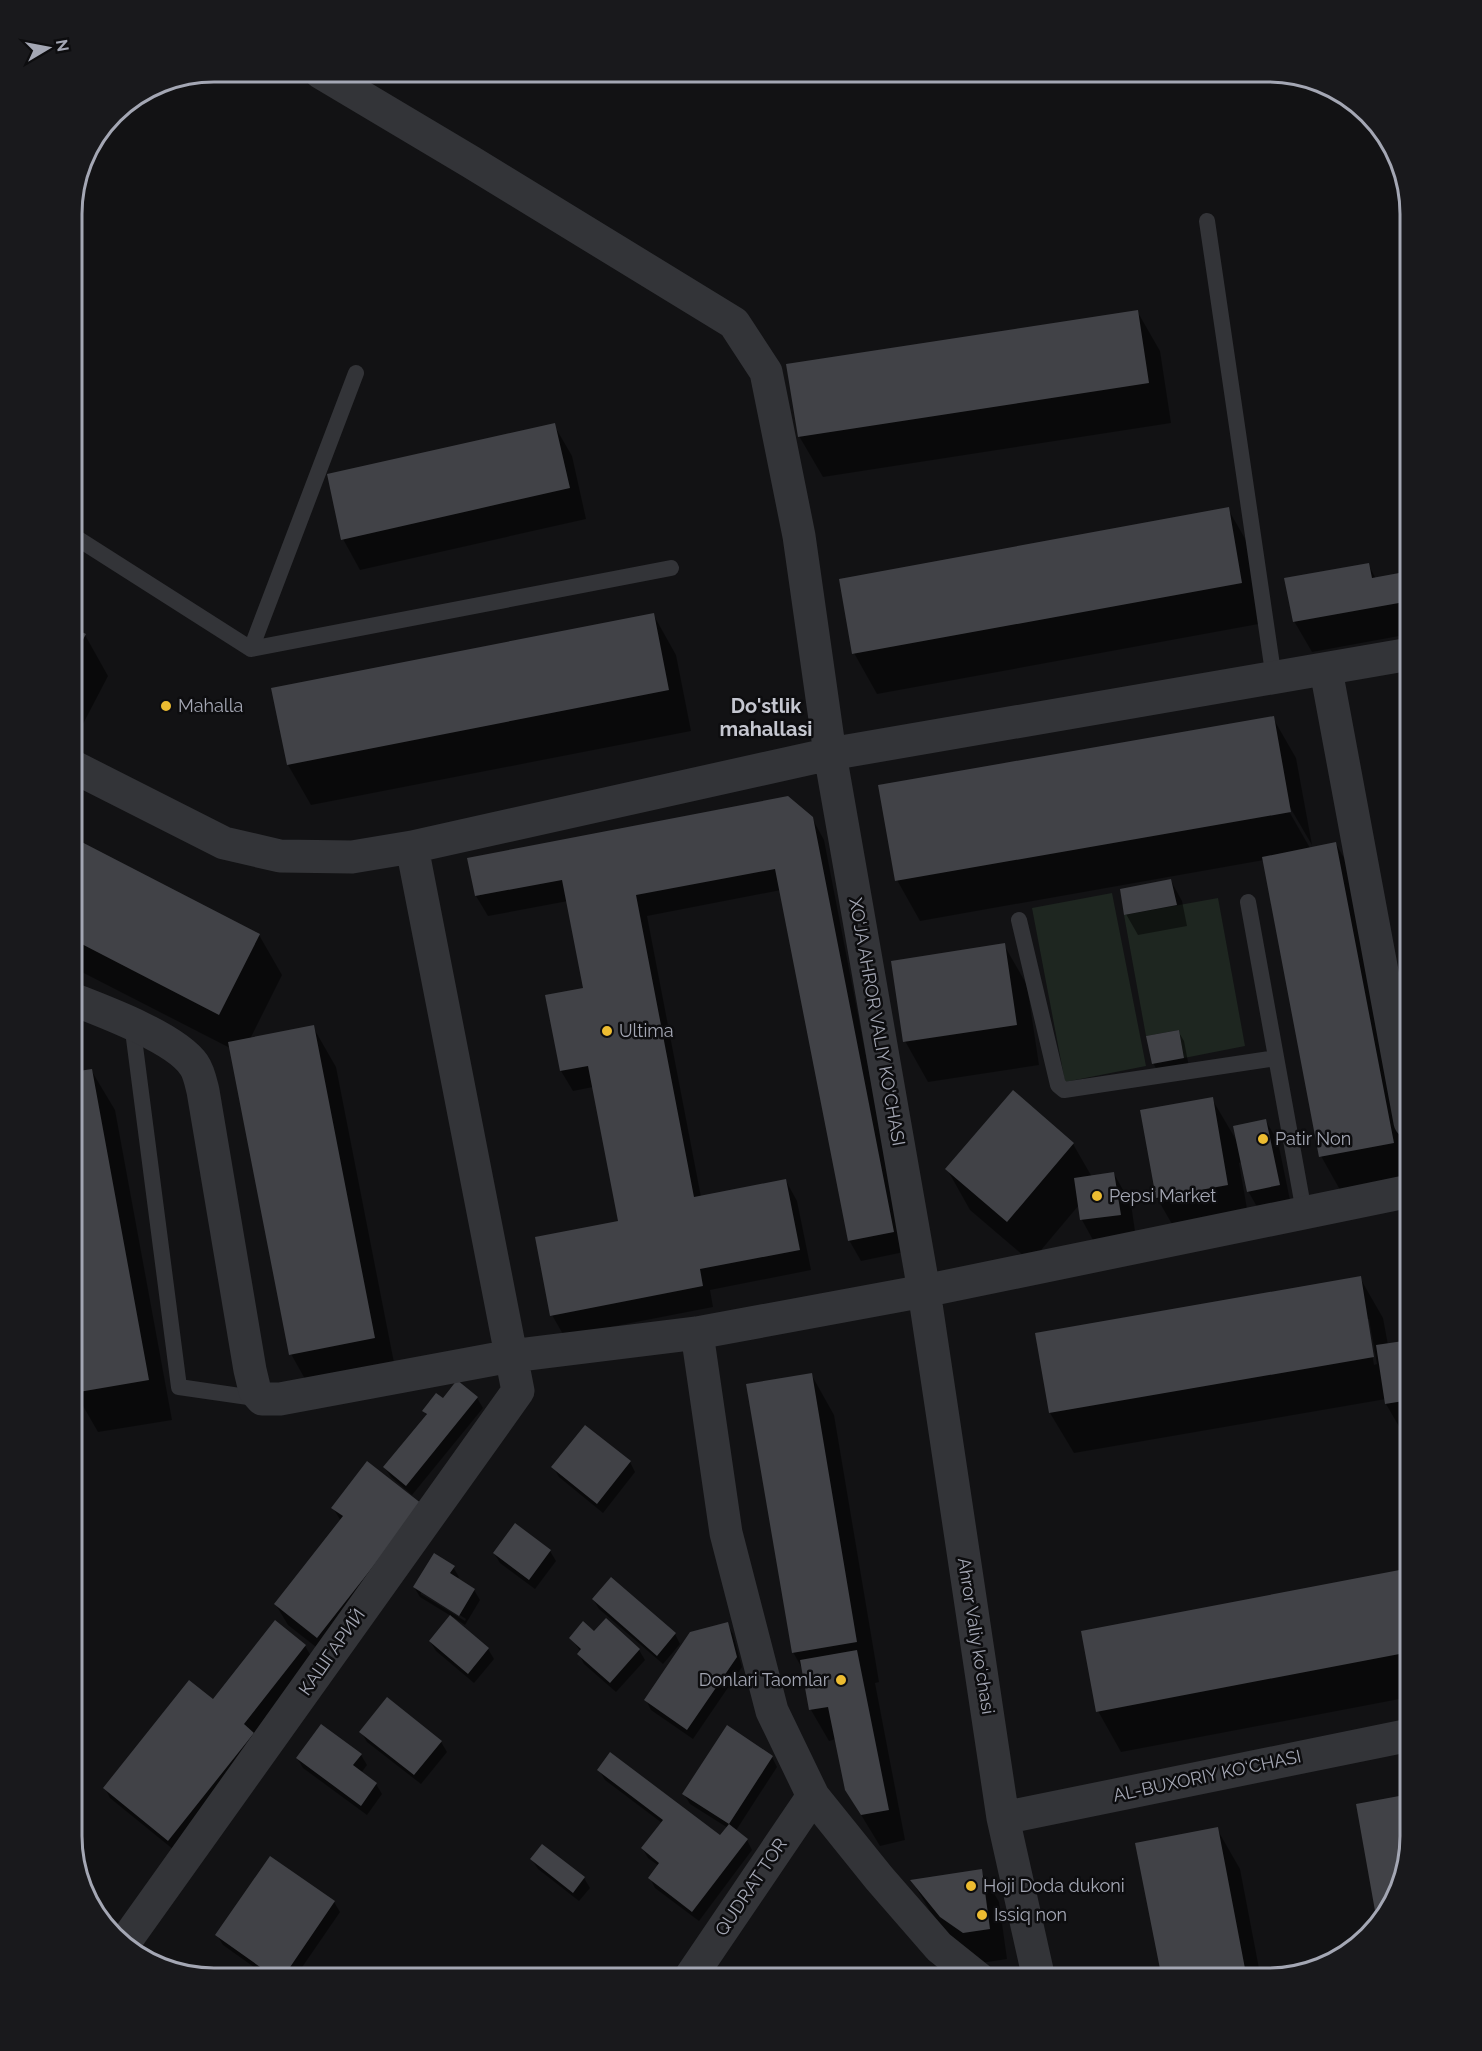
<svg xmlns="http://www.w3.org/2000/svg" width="1482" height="2051" font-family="Raleway,sans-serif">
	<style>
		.green { fill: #1e2620 }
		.shadow { fill: #0007; fill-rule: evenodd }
		.building { fill: #414247 }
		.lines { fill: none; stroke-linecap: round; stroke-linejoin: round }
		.lane { stroke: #333438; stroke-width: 16 }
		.street { stroke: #333438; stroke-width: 33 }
		.poi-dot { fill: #edbc31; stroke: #0d0d0f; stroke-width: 2 }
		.labels { text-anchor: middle; stroke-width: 5; stroke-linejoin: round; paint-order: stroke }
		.poi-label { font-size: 18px; fill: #a4a7b4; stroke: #0d0d0f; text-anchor: start }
		.street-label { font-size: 18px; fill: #a4a7b4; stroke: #0d0d0f }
		.neighbourhood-label { font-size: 20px; font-weight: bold; fill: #c5c7d0; stroke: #0d0d0f }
		.rim { fill: none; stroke: #a4a7b4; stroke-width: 3 }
	</style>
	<rect width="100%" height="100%" fill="#121214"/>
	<!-- green -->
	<path class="green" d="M1112,893l34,173 -81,16 -33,-174z
		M1218,898l27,148 -61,12 -5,-28 -33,6 -22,-121z"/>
	<!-- shadow -->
	<path class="shadow" d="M1137,311l23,40 11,72 -348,54 -24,-41z
		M554,425l18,31 14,63 -226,51 -17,-31z
		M1228,509l23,40 13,74 -387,71 -23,-41z
		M1368,564l8,15 34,-6v61l-98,18 -18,-31z
		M653,614l23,41 15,76 -380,74 -23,-40z
		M72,629l13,6 23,41 -36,69z
		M1273,718l23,40 16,87 -24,-41 -2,2 24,42 26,-4 23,40 51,267v33l-66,13 -23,-41 -57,-296 -344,61 -23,-41z
		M812,818l12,22 80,412 -43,9 -12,-21 -68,-350 -134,26 54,281 85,-16 11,20 14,69 -101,20 3,17 -149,29 -12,-21 68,-93 -27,-135 -20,4 -12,-20 24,-82 -17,-88 -80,15 -12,-20z
		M72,838l187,97 23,40 -32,64 63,-12 23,40 61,311 -83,17 -23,-41 -61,-306 -158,-81z
		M1171,881l11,20 5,25 -49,9 -12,-21z
		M1004,945l23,40 12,80 -111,17 -23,-41z
		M1178,1031l6,10 5,26 -30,6 -6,-10z
		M91,1070l24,40 57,310 -74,12 -23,-40 -3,-15v-304z
		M1013,1093l60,51 19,33 22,-3 17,30 6,41 -38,6 -17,-31 -3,-15 -48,57 -61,-52 -23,-41z
		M1212,1099l26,44 28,-22 12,21 13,63 -31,7 -12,-21 -6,-29 -3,1 11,63 -70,12 -23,-40z
		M1360,1278l23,40 5,27 22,-3v92l-6,1 -18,-31v-5l-312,54 -24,-40 -14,-79zM1366,1319h3l8,45 -3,1z
		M811,1374l23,41 45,267 -4,1 30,157 -25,6 -34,-56 -10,-51 -7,2 -18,-31 -8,-40 -10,-18z
		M477,1398l6,10 -71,87 -21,-18 -6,-9 42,-52 -3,-5 19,-11z
		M630,1462l5,10 -32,41 -44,-36 -6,-10z
		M421,1505l-91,153 -42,-33 -12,-20 65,-84 -8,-13z
		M550,1551l6,10 -21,28 -35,-26 -6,-10z
		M453,1567l6,10 -2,3 17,10 6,10 -15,25 -12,-8 -1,2 36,30 6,10 -20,24 -38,-32 -6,-10 21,-25 -31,-19 -6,-10zM421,1590l45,29 -1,2 -44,-27z
		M1410,1571v126l-289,55 -23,-41z
		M593,1599l82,35 5,10 -17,20 -64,-55z
		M727,1624l6,10 9,33 -49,72 -42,-29 -5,-10z
		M594,1633l45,17 6,10 -29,32 -32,-28 -5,-10 2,-2 -10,-14z
		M305,1646l12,20 -143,184 -64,-52 -5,-10 108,-87z
		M361,1732l80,10 6,10 -26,32 -54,-42z
		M361,1755l6,10 -6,8 15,11 6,10 -15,21 -64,-47 -6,-10z
		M772,1757l5,10 -42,65 12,8 5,10 -53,71 -44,-33 -5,-10 9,-12 -11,-8 -5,-9 19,-26 -57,-43 -6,-10 122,67 7,-9 -38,-24 -6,-10z
		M1217,1829l23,40 21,110h-98z
		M532,1860l52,18 6,10 -11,13 -41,-32z
		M981,1871l18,31 8,57 -26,4 -21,-15 -30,-37 -18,-30z
		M334,1902l6,10 -46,67h-23l-48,-34 -6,-10z"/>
	<!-- building -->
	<path class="building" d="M1138,310l11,73 -351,54 -12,-73z
		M555,423l15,65 -229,52 -14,-66z
		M1229,507l13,76 -390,71 -13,-75z
		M1369,563l3,15 38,-7v30l-117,21 -9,-44z
		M654,613l15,77 -382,75 -16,-77z
		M72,627l14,7 -14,26z
		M1274,716l17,96 -396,69 -17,-96z
		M788,796l25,21 81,415 -46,9 -73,-372 -139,26 58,302 92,-18 14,71 -100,19 3,17 -153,30 -15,-79 83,-16 -30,-155 -28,5 -15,-76 38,-7 -21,-108 -87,16 -8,-38z
		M72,837l188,97 -41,81 -147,-76z
		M1336,842l58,301 -75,14 -57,-300z
		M1171,879l6,26 -53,10 -4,-26z
		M1005,943l12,82 -114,17 -12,-81z
		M314,1025l61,313 -86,17 -61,-313z
		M1179,1030l5,28 -32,6 -6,-28z
		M92,1069l57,311 -76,13 -1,-321z
		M1013,1090l61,53 -67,79 -62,-53z
		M1213,1097l15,88 -72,13 -16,-88z
		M1266,1119l14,66 -33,7 -14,-66z
		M1114,1172l7,43 -41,5 -6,-42z
		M1361,1276l13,81 -325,56 -14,-80z
		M1410,1340v60l-25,4 -9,-59z
		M812,1373l45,269 -65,11 -46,-269z
		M457,1380l21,17 -72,89 -23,-19 44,-53 -5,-3 14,-18 7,5z
		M585,1425l46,36 -34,43 -46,-37z
		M367,1461l55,43 -105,134 -43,-34 69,-88 -12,-8z
		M515,1523l36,27 -22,30 -36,-27z
		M434,1553l21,13 -5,7 25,16 -16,27 -46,-29z
		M1410,1568v84l-314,60 -15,-81z
		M611,1577l65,56 -19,23 -65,-57z
		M450,1615l39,33 -21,26 -39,-33z
		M606,1618l34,31 -30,34 -33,-29 4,-5 -12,-11 14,-17 11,10z
		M275,1620l31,25 -62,79 10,9 -86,108 -65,-53 86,-108 24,19z
		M728,1622l9,35 -50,73 -43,-30 46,-68z
		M857,1650l32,160 -28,5 -16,-25 -17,-83 -19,3 -9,-50z
		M387,1697l55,44 -28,34 -55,-43z
		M321,1724l41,30 -9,11 24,18 -16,23 -65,-48z
		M727,1725l46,31 -44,68 -47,-30z
		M610,1752l110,83 9,-11 19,15 -56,73 -44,-34 11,-15 -18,-15 22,-28 -66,-50z
		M1410,1794v43l-19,71 -14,14 -21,-118z
		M1218,1827l29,152h-85l-27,-136z
		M542,1844l43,33 -12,16 -43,-34z
		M270,1856l65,45 -53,78h-5l-62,-44z
		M982,1869l8,60 -27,4 -23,-16 -30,-37z"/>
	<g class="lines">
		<!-- lane -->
		<path class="lane" d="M1207,221l67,458
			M72,535l179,114 105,-276
			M251,649l420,-81
			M1248,902l56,310
			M1019,920l39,165 6,5 212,-32
			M132,1023l47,364 82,12"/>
		<!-- street -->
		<path class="street" d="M320,72l151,90 263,161 32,49 33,164 31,218 94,537 79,527 36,161
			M1326,670l84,452
			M72,766l152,77 56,13 72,1 60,-10 418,-93 580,-100
			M72,999c31,12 104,39 122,66 5,7 7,18 9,26l47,279 5,21 7,8h18l231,-43 186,-23 227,-42 486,-100
			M697,1333l29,200 46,178 41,85 66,82 60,69 40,32
			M1003,1818l407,-83
			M125,1942l393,-551 -106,-544
			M689,1979l124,-183"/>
	</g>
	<!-- markers -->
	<g class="poi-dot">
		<circle cx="166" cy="706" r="6"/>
		<circle cx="607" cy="1031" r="6"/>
		<circle cx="1263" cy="1139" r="6"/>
		<circle cx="1097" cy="1196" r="6"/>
		<circle cx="841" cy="1680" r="6"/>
		<circle cx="971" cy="1886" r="6"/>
		<circle cx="982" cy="1915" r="6"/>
	</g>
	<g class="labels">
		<!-- poi labels -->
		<g class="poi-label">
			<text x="178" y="712">Mahalla</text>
			<text x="619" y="1037">Ultima</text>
			<text x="1275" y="1145">Patir Non</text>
			<text x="1109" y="1202">Pepsi Market</text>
			<text x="829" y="1686" text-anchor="end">Donlari Taomlar</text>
			<text x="983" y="1892">Hoji Doda dukoni</text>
			<text x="994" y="1921">Issiq non</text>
		</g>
		<!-- street labels -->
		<g class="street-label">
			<text transform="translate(877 1022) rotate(80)" y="6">XO‘JA AHROR VALIY KO‘CHASI</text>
			<text transform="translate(976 1636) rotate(81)" y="6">Ahror Valiy koʻchasi</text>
			<text transform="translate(332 1652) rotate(-55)" y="6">КАШГАРИЙ</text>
			<text transform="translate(1207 1776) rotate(-12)" y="6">AL-BUXORIY KO‘CHASI</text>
			<text transform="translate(751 1887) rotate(-56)" y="6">QUDRAT TOR</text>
		</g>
		<!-- neighbourhood labels -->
		<g class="neighbourhood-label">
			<text x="766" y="713">Do'stlik<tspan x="766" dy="23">mahallasi</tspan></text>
		</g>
	</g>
	<!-- crop -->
	<path d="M0 0H1482V2051H0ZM214 82H1268A132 132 0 0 1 1400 214V1836A132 132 0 0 1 1268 1968H214A132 132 0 0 1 82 1836V214A132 132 0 0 1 214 82Z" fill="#19191c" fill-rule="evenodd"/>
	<path class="rim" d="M214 82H1268A132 132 0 0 1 1400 214V1836A132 132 0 0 1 1268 1968H214A132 132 0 0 1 82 1836V214A132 132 0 0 1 214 82Z"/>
	<!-- north arrow -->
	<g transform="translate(48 48) rotate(80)" stroke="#0d0d0f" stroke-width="4.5" paint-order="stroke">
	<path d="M0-4.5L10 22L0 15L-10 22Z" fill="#a4a7b4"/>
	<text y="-9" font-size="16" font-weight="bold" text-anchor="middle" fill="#a4a7b4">N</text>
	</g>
</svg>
